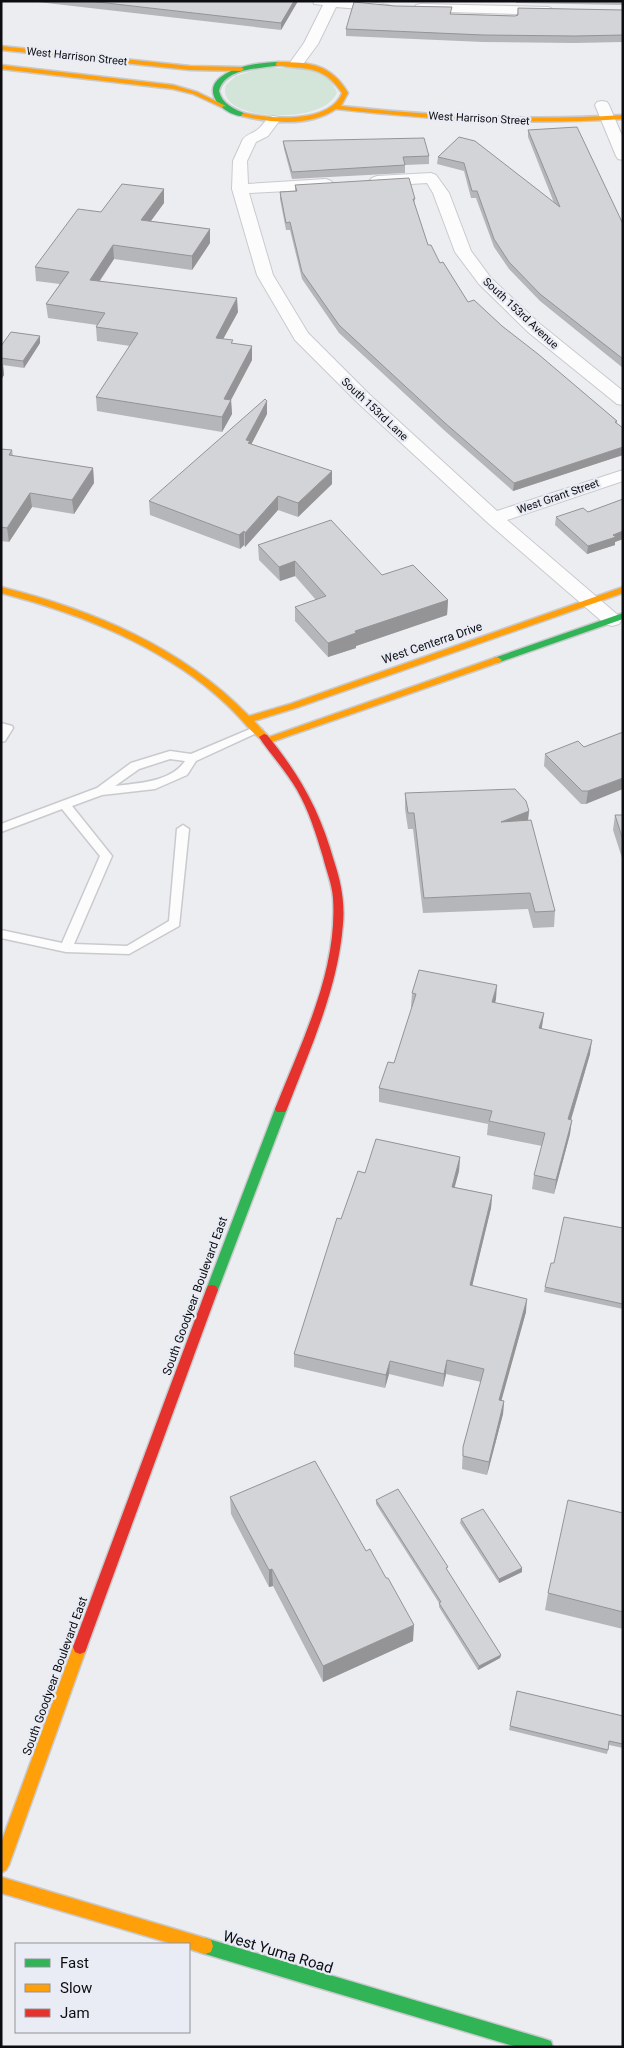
<svg xmlns="http://www.w3.org/2000/svg" width="624" height="2048" font-family="Roboto,sans-serif">
	<style>
		.green { fill: #d3e4d9 }
		.lines { fill: none; stroke-linecap: round; stroke-linejoin: round }
		.lane-casing { stroke: #c9cacd; stroke-width: 3 }
		.street-casing { stroke: #c9cacd; stroke-width: 2 }
		.fast-casing { stroke: #c9cacd; stroke-width: 3 }
		.slow-casing { stroke: #c9cacd; stroke-width: 3 }
		.jam-casing { stroke: #c9cacd; stroke-width: 3 }
		.lane { fill: #fcfcfd; fill-rule: evenodd }
		.street { fill: #fcfcfd; fill-rule: evenodd }
		.fast { fill: #30b455; fill-rule: evenodd }
		.slow { fill: #ff9f0a; fill-rule: evenodd }
		.jam { fill: #e5322d; fill-rule: evenodd }
		.wall { fill: #b5b6b9 }
		.shaded-wall { fill: #949496 }
		.building { fill: #d3d4d7; stroke: #949496 }
		.labels { text-anchor: middle; stroke-width: 4.5; stroke-linejoin: round; paint-order: stroke }
		.far-street-label { font-size: 11px; fill: #0c0d10; stroke: #e9ecf4 }
		.street-label { font-size: 12px; fill: #0c0d10; stroke: #e9ecf4 }
		.near-street-label { font-size: 15px; fill: #0c0d10; stroke: #e9ecf4 }
	</style>
	<rect width="100%" height="100%" fill="#ecedf1"/>
	<!-- green -->
	<path class="green" d="M262,68h43l24,10 8,14c-12,35 -124,29 -111,-7l10,-9z"/>
	<g class="lines">
		<!-- lane casing -->
		<g class="lane-casing">
			<path id="lane" d="M1,723l11,3 1,2 -8,13 -4,1z
				M257,726l5,3 -1,2 -65,30 -9,14 -32,14 -53,6 -30,11 40,50 -38,88 53,2 42,-25 8,-92 6,-4 6,4 -10,97 -50,28 -63,-2 -65,-14v-8l61,13 38,-87 -38,-47 -61,23v-8l96,-36 34,-25 39,-12 21,3zM170,759l15,2c-14,21 -46,22 -70,25l24,-17z"/>
		</g>
		<!-- street casing -->
		<g class="street-casing">
			<path id="street" d="M313,1c14,0 70,-1 79,6l-7,4 -49,-4 -18,37 -17,23h-10l-2,-3 15,-21 19,-38 -9,-1z
				M421,4l128,3 7,4 -7,4 -133,-4 -2,-3 2,-3z
				M602,101l5,1 2,3 14,33v22l-5,-1 -2,-3 -21,-51 2,-3z
				M273,116l5,1 2,3 -12,16 -12,6 -9,19 1,23 78,-5 5,2 3,3 -3,3 -5,2 -77,4 24,82 35,58 62,62 127,116 126,-41v11l-116,39 112,96 3,4 -3,4 -7,2 -7,-2 -118,-102 -129,-119 -63,-63 -38,-65 -25,-86 1,-28 10,-22c4,-5 9,-5 14,-9 7,-5 8,-12 16,-14z
				M431,173l5,2 13,18 22,58 20,27 49,46 83,67v14l-6,-1 -89,-72 -49,-48 -24,-32 -22,-59 -6,-10 -50,3 -5,-2 -3,-3 3,-3 5,-2z"/>
		</g>
		<!-- fast casing -->
		<g class="fast-casing">
			<path id="fast" d="M278,62l2,1v2c-19,4 -55,2 -61,26 3,13 15,18 27,23v2c-19,2 -47,-23 -25,-39 16,-12 38,-14 57,-15z
				M623,613v6l-123,43 -3,1 -5,-3 2,-2z
				M281,1105l4,1 2,3 -69,181 -2,4 -4,1 -4,-1 -2,-4 69,-181 2,-3z
				M205,1938l340,101 6,2 2,6h-36l-312,-93 -6,-2 -2,-6 2,-6z"/>
		</g>
		<!-- slow casing -->
		<g class="slow-casing">
			<path id="slow" d="M1,46l189,20 51,1 3,2 -3,2 -51,-1 -189,-20z
				M278,62c32,0 53,2 70,31l-7,13c94,10 187,15 282,9v4c-96,6 -191,1 -287,-10 -26,18 -65,14 -94,7l-1,-1 3,-2c26,6 86,11 98,-20 -19,-29 -37,-23 -66,-28v-2z
				M1,65l172,20 24,7 29,14 -5,1 -28,-13 -20,-5 -172,-20z
				M1,587c92,23 181,60 248,129l41,-12 333,-117v6l-327,115 -42,13 15,16 225,-79 3,-1 5,3 -2,2 -234,82 -3,-1 -1,-3c-10,-7 -18,-18 -27,-27 -9,-10 -20,-19 -31,-28 -60,-46 -130,-73 -203,-92z
				M80,1640l5,2 2,5 -78,218 -3,5 -5,3v-30l72,-196 2,-5z
				M1,1877l204,61 6,2 2,6 -2,6 -6,2 -16,-5v-5h-16l-172,-51z"/>
		</g>
		<!-- jam casing -->
		<g class="jam-casing">
			<path id="jam" d="M264,734l3,1c33,40 53,76 67,126 7,21 11,41 9,63 -5,65 -33,125 -56,185l-2,3h-8l-2,-3c26,-66 63,-138 58,-211 -1,-14 -7,-28 -10,-41 -7,-23 -14,-46 -26,-67 -11,-19 -26,-35 -38,-53z
				M212,1285l4,1 2,4 -131,357 -2,5 -5,2 -5,-2 -2,-5 133,-357 2,-4z"/>
		</g>
		<!-- lane -->
		<use href="#lane" class="lane"/>
		<!-- street -->
		<use href="#street" class="street"/>
		<!-- fast -->
		<use href="#fast" class="fast"/>
		<!-- slow -->
		<use href="#slow" class="slow"/>
		<!-- jam -->
		<use href="#jam" class="jam"/>
	</g>
	<!-- wall -->
	<path class="wall" d="M29,1h269l-17,29z
		M423,1h33v1z
		M516,1h107v4l-107,-2z
		M518,8l105,2v32l-49,1 -91,-1 -137,-6v-7l106,-15 63,2h2z
		M528,130l95,94v144l-83,-67 -31,-32 -15,-22 -18,-49h-5l-7,-27 -27,-7 1,-7 21,-20 95,66 -26,-66z
		M283,141l146,15v8l-24,1v8l-113,6 -8,-30z
		M295,185l120,14 -1,4 14,42 12,18 28,39 34,24 115,95v3l6,4v27l-110,36 -68,-60 -106,-98 -37,-54 -12,-49h-4l-6,-31v-7l15,-1z
		M164,189v14l-13,18 59,8v14l-18,27 -78,-11 -14,22 138,31 -15,27 10,4 19,17 -21,40 1,14 -10,18 -125,-21 -1,-14 34,-51 -33,-5 -1,-14 1,-2 -49,-7 -2,-14 14,-20 -24,-3 -1,-14 66,-55z
		M40,343l-16,25 -21,-3 1,10 -3,5v-34z
		M267,414l-16,30 81,40 -34,33 -20,-7 -33,37 -1,-2 -4,4 -90,-34 -1,-14z
		M1,449l11,1 1,6 80,12 1,15 -20,31 -42,-7 -23,35 -8,-1z
		M623,499v40l-8,3v3l-28,9 -32,-29 1,-8 32,-5z
		M258,545l124,30 66,25 -1,15 -91,31v2l-28,9 -33,-36v-14l21,-7 -21,-24 -15,5 -21,-21z
		M623,732l-37,72h-5l-37,-38 1,-12 39,-7z
		M405,793l124,18 -1,10 27,90 -1,16 -21,1 -5,-19 -105,4 -10,-84h-5l-3,-20z
		M615,815h8v46l-10,-31z
		M412,993l84,6 -1,4 49,10 -3,16 49,25 -19,66 -1,14 -16,60 -22,-5 2,-14 8,-29 -55,-11 1,-11 -109,-22v-14l15,-25 18,-56h-1z
		M460,1157l-1,14 -5,16 38,8 -1,13 -19,78 54,26 -25,88 3,1 -1,13 -16,61 -25,-6 1,-22 18,-65 -35,-8 -3,13 -54,-13 -4,14 -91,-21v-13l47,-135 24,-46z
		M623,1228v81l-79,-17 1,-5 9,-24z
		M230,1497l183,144 -90,41 -50,-96 -4,1 -38,-73z
		M376,1500l71,71 54,84 -1,3 -22,12 -39,-63v-4l-63,-99z
		M623,1513v116l-78,-19 3,-17z
		M461,1519l61,49v4l-23,11 -39,-60z
		M517,1691l106,25v32l-14,-3 -2,9 -98,-24z"/>
	<!-- shaded-wall -->
	<path class="shaded-wall" d="M294,1h4l-17,29v-7z
		M164,189v14l-22,30 -1,-13z
		M210,229v14l-18,27v-14z
		M113,245l1,14 -23,34 -1,-13z
		M237,298l1,14 -22,40v-14z
		M40,336v7l-16,25 -1,-7z
		M252,346v14l-28,53v-14z
		M3,364l1,11 -3,5v-14z
		M231,400l1,14 -10,18v-15z
		M267,401v13l-16,31 -5,-5z
		M623,447v8l-110,36 1,-8z
		M93,468l1,15 -20,31 -2,-14z
		M332,471v13l-34,33v-14z
		M30,493l2,14 -23,35 -2,-14z
		M278,496v14l-33,37v-14z
		M244,531v14l-4,4 -1,-14z
		M623,531v8l-8,3v3l-28,9 1,-8z
		M295,561v15l-15,5 -1,-14z
		M448,600l-1,15 -91,31v2l-28,9v-14l27,-12z
		M623,778v11l-37,15 2,-13z
		M529,811l-2,16 -26,-5z
		M497,985l-1,14 -5,17 1,-14z
		M544,1013l-2,14 -4,15 1,-14z
		M592,1040l-2,14 -23,79 1,-14z
		M572,1120l-2,14 -16,60 2,-14z
		M460,1157l-1,14 -8,30 1,-14z
		M492,1195l-1,13 -22,91 1,-14z
		M527,1299l-1,13 -28,101 1,-13z
		M447,1360l-1,14 -3,13 1,-13z
		M390,1361l-1,13 -4,14 1,-13z
		M504,1401l-1,13 -16,61 2,-13z
		M522,1568v4l-23,11v-4z
		M272,1569l1,17 -4,1v-17z
		M414,1625l-1,16 -90,41v-16z
		M501,1655l-1,3 -22,12 1,-4z"/>
	<!-- building -->
	<path class="building" d="M89,1h205l-13,22z
		M354,2l41,4 57,1 -2,7 65,2 3,-1v-7l105,2v25l-48,1 -92,-1 -137,-6z
		M577,127l46,97v135l-83,-65 -31,-32 -15,-23 -17,-48h-5l-8,-28 -26,-6 21,-20 16,4 85,66 -32,-77z
		M424,138l5,18 -26,1 2,8 -113,7 -9,-31z
		M409,178l6,21h-2l15,46h3l9,18 3,-1 25,40 6,-2 28,26 36,28 79,67 -2,1 8,6v19l-109,36 -69,-60 -106,-98 -37,-53 -12,-50 -4,1 -6,-31 17,-1 -2,-6z
		M122,184l42,5 -23,31 69,9 -18,27 -79,-11 -23,35 147,18 -21,40 17,2 -2,3 21,3 -28,53 7,1 -9,17 -126,-20 42,-64 -42,-6 9,-14 -59,-9 23,-32 -34,-5 43,-58 23,3z
		M11,332l29,4 -17,25 -22,-3v-12z
		M265,399l2,2 -21,39 4,1 -2,2 84,28 -34,32 -20,-7 -33,37 -1,-2 -5,4 -90,-34z
		M1,449l11,1 -3,5 84,13 -21,32 -42,-7 -23,35 -6,-1z
		M623,499v32l-10,4 3,2 -28,9 -32,-29 27,-9 5,4z
		M331,520l51,55 31,-10 35,35 -93,31 1,2 -28,10 -33,-36 31,-11 -31,-35 -16,6 -21,-22z
		M623,732v46l-35,13h-6l-37,-37 33,-13 6,6z
		M515,789l11,12 3,10 -28,11 30,-2 24,91 -20,1 -5,-19 -106,5 -10,-85h-6l-3,-20z
		M615,815h8v25z
		M419,970l78,15 -5,17 52,11 -5,15 53,12 -24,79 4,1 -16,60 -22,-5 11,-42 -56,-12 3,-10 -113,-23 9,-26 6,1 22,-69 -4,-1z
		M376,1139l84,18 -8,30 40,8 -22,90 57,14 -28,101 5,1 -15,61 -26,-6v-9l21,-78 -37,-9 -3,14 -54,-13 -4,14 -92,-21 43,-136 4,1 17,-48 7,2z
		M564,1217l59,11v76l-78,-17 6,-24h3z
		M315,1461l51,90 4,-2 16,29h2l26,47 -91,41 -51,-97 -3,1 -39,-73z
		M398,1489l50,78 -2,1 55,87 -22,11 -40,-63 2,-1 -65,-102z
		M568,1500l55,13v99l-75,-19z
		M483,1509l39,59 -23,11 -38,-60z
		M517,1691l106,25v28l-14,-3 -1,9 -98,-24z"/>
	<g class="labels">
		<!-- far-street labels -->
		<g class="far-street-label">
			<text transform="translate(77 56) rotate(6)" y="4">West Harrison Street</text>
			<text transform="translate(479 118) rotate(3)" y="4">West Harrison Street</text>
			<text transform="translate(521 313) rotate(43)" y="4">South 153rd Avenue</text>
			<text transform="translate(375 409) rotate(43)" y="4">South 153rd Lane</text>
			<text transform="translate(558 496) rotate(-19)" y="4">West Grant Street</text>
		</g>
		<!-- street labels -->
		<g class="street-label">
			<text transform="translate(432 643) rotate(-19)" y="4">West Centerra Drive</text>
			<text transform="translate(195 1296) rotate(-70)" y="4">South Goodyear Boulevard East</text>
			<text transform="translate(55 1676) rotate(-70)" y="4">South Goodyear Boulevard East</text>
		</g>
		<!-- near-street labels -->
		<g class="near-street-label">
			<text transform="translate(278 1952) rotate(17)" y="5">West Yuma Road</text>
		</g>
	</g>
	<!-- border -->
	<rect width="624" height="2048" fill="none" stroke="#0c0d10" stroke-width="5"/>
	<!-- legend -->
	<rect x="15" y="1943" width="175" height="90" fill="#e9ecf4" stroke="#919399"/>
	<rect x="25" y="1959" width="25" height="8" fill="#30b455" stroke="#919399"/>
	<text x="60" y="1968" font-size="15" fill="#0c0d10">Fast</text>
	<rect x="25" y="1984" width="25" height="8" fill="#ff9f0a" stroke="#919399"/>
	<text x="60" y="1993" font-size="15" fill="#0c0d10">Slow</text>
	<rect x="25" y="2009" width="25" height="8" fill="#e5322d" stroke="#919399"/>
	<text x="60" y="2018" font-size="15" fill="#0c0d10">Jam</text>
</svg>
